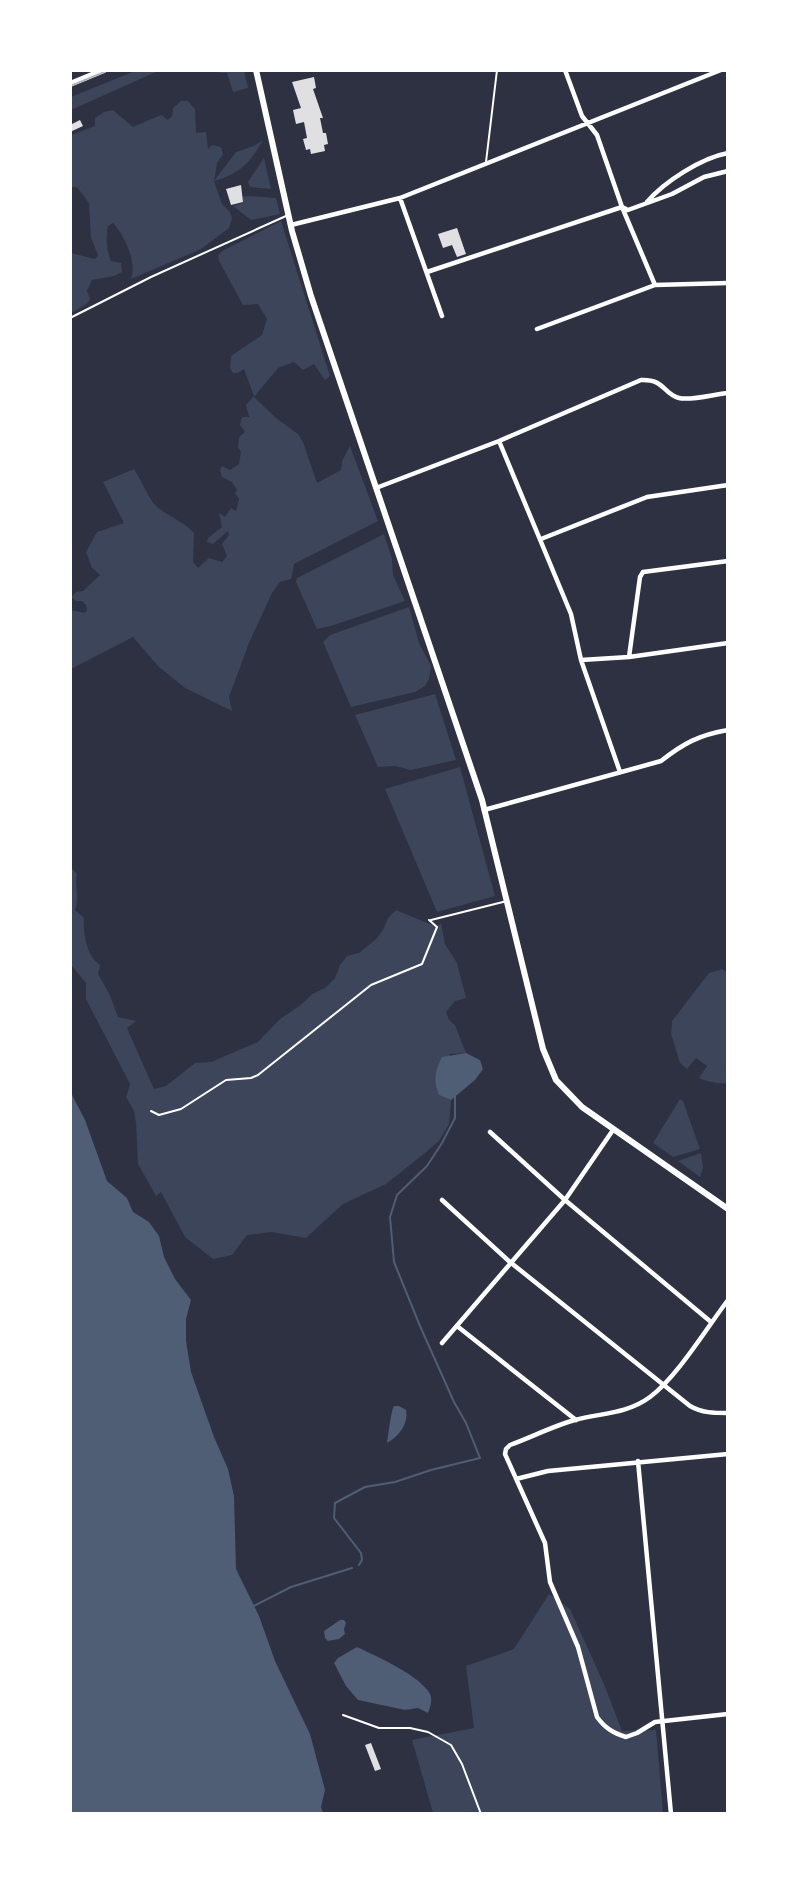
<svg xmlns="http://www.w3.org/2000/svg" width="798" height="1884" font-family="'Sofia Sans Condensed',sans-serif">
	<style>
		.green { fill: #3c4559 }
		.water { fill: #4f5d75 }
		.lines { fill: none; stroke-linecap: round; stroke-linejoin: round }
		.stream { stroke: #4f5d75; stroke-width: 2 }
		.building { fill: #e0e0e3 }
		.service { stroke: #fff; stroke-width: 2 }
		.minor { stroke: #fff; stroke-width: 4.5 }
		.secondary { stroke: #fff; stroke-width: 6 }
		.tram { stroke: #abadb3; stroke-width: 1.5 }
	</style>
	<rect width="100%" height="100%" fill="#2d3142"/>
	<!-- green -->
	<path class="green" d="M135,71h23l-87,39v-13z
		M213,71h31l4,17 -15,4 -6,-19 -14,-1z
		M181,101h7l7,8 1,24 10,-1 2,17 4,-4 9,2 2,7 -6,9 -3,18 22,-29 18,-6 9,-6c-13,23 -23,34 -49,41l8,23 8,8 2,6 -3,10 -28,21 -70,30c6,-17 -6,-43 -18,-56l-5,3c-2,13 -2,23 3,35l10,2 1,9 -8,4 -22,4 -5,11 3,8 -3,5 -16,9v-60l24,6 3,-4 -7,-17 -2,-35 -12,-16h-6v-52l24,-9v-8l9,-6 9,-2 20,17 28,-12 7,5 4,-4 1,-8z
		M264,158l7,31 -21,-2 -2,-5z
		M249,196l27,2 4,16 -29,6 -18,-14 10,-3 -1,-6z
		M281,221l49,155 -5,4 -11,-16 -11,6 -9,-8 -16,6 -24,29 22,21 22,16 5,8 14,41 24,-13 1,-9 8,-15 28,75 -84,43 -3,15 -11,3 -8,11 -23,50 -20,54 3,14 -47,-23 -26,-21 -26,-30 -62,32v-59l14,3 2,-3 -1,-5 -4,-4h-6l-5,-4 5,-5 7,-1 17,-16 -8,-7 -6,-16 11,-20 27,-9 -21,-41 31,-13c6,9 16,31 21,36 12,11 28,16 39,28l-1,29 5,6 11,-10 13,4 5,-6 -5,-12 7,-9 -1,-4 -15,13 -6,-2 1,-4 14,-11 -3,-14 6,4 6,-9 5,3 3,-12 -4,-6 2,-3 -5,-8 -10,-5 -2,-7 2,-4 8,4 9,-6 2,-12 -3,-5 1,-10 6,-5 -5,-7 2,-8h7l-3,-12 8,-9 -10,-27 -6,4h-5l-3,-5 1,-12 31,-21 5,-16 -9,-15 -15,1 -24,-44 -1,-6 6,-5z
		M384,534l8,25 1,16 12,26 -74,25 -14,3 -21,-47 1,-4z
		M409,607l10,36 12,23 -2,13 -4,7 -10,6 -64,15 -28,-65 7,-7z
		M435,694l21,66 -45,10 -16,-4 -17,1 -23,-52z
		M460,767l35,129 -58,16 -52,-123z
		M70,866l7,8c-3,12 3,23 -2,36l9,8c-1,15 2,37 16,47l-2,9 11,19 9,24 18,4 -9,7 27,61 12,-3 29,-23 16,-1 47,-20 22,-23 22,-15 10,-10 13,-6 10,-10 5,-13 7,-9 12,-3 17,-14 7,-9 5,-12 8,-8 41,17 4,-4 4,21 12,19 9,35 -11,3 -9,11 3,8 6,5 11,28 -16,1 -11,41 12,5 -2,24 -10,17 -14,12 -39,31 -43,20 -37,34 -35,-6 -24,3 -15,20 -19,4 -28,-22 -24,-45 -5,4 -18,-32 -2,-41 -2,-12 -8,-14 4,-13 -44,-85v-16l-15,-18z
		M722,969l6,4v110c-11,1 -20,-1 -29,-5l8,-12 -11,-8 -9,11 -7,-6 -9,-29 1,-13 37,-48z
		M680,1099l3,2 17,48 -27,8 -20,-14z
		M701,1153l2,15 -3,9 -22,-16z
		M549,1594l21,15 34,75 18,47 34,-1 7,83h-230l-21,-73 62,-12 -8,-62 48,-17z"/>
	<!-- water -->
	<path class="water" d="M466,1053l14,7 3,9 -8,11 -24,20 -12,-5c-6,-14 -4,-24 3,-38z
		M70,1091l15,29 22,61 20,17 6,14 16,10 10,14 5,21 11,22 16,21 -5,19v22l5,31 23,65 14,32 6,27 2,73 23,47 16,45 35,73 15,56 -4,17 2,6h-252z
		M394,1406h5l7,4c3,14 -8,27 -19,33 1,-6 4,-33 7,-37z
		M340,1620h4l2,3 -2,6 1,5 -6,5 -11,2 -3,-3 -1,-7z
		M357,1647c19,9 64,29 73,47 3,7 0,13 -2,19l-10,-5 -13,2 -47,-10 -12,-14 -12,-23 4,-5z"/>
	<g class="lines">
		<!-- stream -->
		<path class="stream" d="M359,1565l3,-5 -1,-7 -27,-35 1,-15 30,-16 30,-5 36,-12 49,-12 -14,-35 -12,-21 -34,-76 -26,-64 -4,-45 7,-22 30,-29 15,-23 13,-25v-22
			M252,1607l39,-20 61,-19"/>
	</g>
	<!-- building -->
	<path class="building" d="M314,77l2,11 -3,1 10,29h-3l3,15h3l2,11 -4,1 1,6 -14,3 -1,-5 -4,1 -3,-11 4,-1 -3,-16 -8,2 -3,-14 8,-2 -9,-26z
		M80,120l3,6 -13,6v-7z
		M241,185l2,17 -12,3 -5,-16z
		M457,228l9,26 -9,3 -5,-12 -9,3 -5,-14z
		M371,1743l10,26 -6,2 -10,-26z"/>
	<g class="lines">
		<!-- service -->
		<path class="service" d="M486,162l11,-92
			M70,318l81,-41 135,-61
			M431,920l76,-19
			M151,1111l8,4 22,-6 45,-29 25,-2 7,-3 113,-90 51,-21 15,-37 -8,-7
			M343,1715l36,13h31l18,4 23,13 11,19 19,50"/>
		<!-- minor -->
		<path class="minor" d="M565,70l17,46 15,19 25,72 33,78
			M400,198l42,118
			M647,202c17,-20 54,-44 81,-49
			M291,225l109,-27 321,-128
			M427,272l195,-65 6,3 44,-16 32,-17 24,-6
			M537,329l118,-44 73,-2
			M499,441l72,173 10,46 39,112
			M376,488l123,-47 142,-61c24,-1 22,14 38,18 12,3 36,-4 49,-5
			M541,539l106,-42 81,-12
			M629,657l11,-80 3,-5 85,-11
			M581,660l48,-3 99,-14
			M484,810l177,-49c23,-18 38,-26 67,-31
			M490,1132l75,68 146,122
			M442,1200l68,62 180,144c12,7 24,7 38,7
			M728,1300c-22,29 -51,77 -78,97 -23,17 -49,16 -75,23 -22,6 -43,17 -65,25l-4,4 -1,5 40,89 5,39 28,65 19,70c8,11 16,16 29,20l11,-4 18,-11 73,-8
			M457,1326l119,94
			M442,1343l123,-143 48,-70
			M638,1461l33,353
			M516,1479l32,-8 180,-17"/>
		<!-- secondary -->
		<path class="secondary" d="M256,70l36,161 19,65 171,504 61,249 13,31 26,27 146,102
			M70,84l34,-14"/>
		<!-- tram -->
		<path class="tram" d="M70,86l39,-16"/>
	</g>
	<!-- border -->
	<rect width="798" height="1884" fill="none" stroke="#ffffff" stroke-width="144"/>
</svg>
